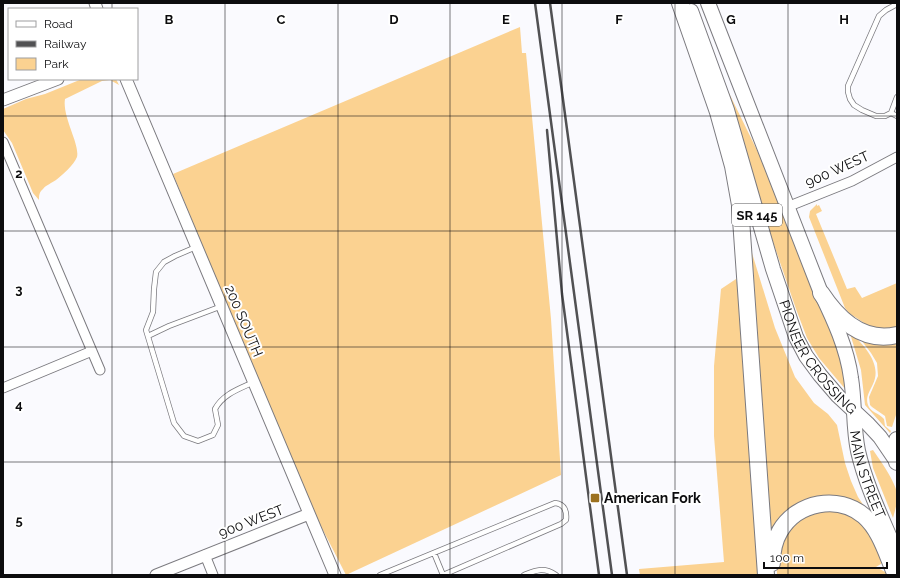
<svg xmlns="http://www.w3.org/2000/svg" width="900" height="578" font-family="Raleway,sans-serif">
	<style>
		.green { fill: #fbd291 }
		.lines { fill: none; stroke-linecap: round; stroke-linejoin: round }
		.service-casing { stroke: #7b7a7f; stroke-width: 6 }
		.minor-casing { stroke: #7b7a7f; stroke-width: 11 }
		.tertiary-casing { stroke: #7b7a7f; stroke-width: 13 }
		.trunk-casing { stroke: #7b7a7f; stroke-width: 16 }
		.motorway-casing { stroke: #7b7a7f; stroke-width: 18 }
		.service { stroke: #fff; stroke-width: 4.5 }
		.minor { stroke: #fff; stroke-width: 9 }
		.tertiary { stroke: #fff; stroke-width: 11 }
		.trunk { stroke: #fff; stroke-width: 14 }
		.motorway { stroke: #fff; stroke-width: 16 }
		.rail { stroke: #515153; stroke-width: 2.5 }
		.grid { fill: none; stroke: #0c0c0e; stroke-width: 1; stroke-opacity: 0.55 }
		.poi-dot { fill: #9c7120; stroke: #fff; stroke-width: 1.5 }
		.labels { text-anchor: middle; stroke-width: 4; stroke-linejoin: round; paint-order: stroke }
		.shield { fill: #fff; stroke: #555556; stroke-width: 1 }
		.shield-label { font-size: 13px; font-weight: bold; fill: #0c0c0e }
		.street-label { font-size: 14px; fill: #0c0c0e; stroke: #fff }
		.poi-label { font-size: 14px; font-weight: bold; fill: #0c0c0e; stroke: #fff; text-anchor: start }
		.grid-label { font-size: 13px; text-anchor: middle; font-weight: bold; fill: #0c0c0e; stroke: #fff; stroke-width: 4; stroke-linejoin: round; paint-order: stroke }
	</style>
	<rect width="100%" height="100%" fill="#fafafe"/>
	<!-- green -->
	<path class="green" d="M520,27l2,26h4l25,266 10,156 -215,100 -40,-78 -133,-323z
		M82,79h34l3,6 -9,-5 -8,1 -37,18c-3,18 15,45 12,58 -3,8 -15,18 -21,23 -4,3 -10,5 -13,9 -4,3 -4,7 -4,11l-6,-7 -21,-50 -9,-13v-21l23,-10 19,-5z
		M727,89l47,96 65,168 6,26 1,11 -27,-32 -12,-20 -11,-29 -36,-105z
		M817,204v2l2,-1 3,6 -6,3 31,75 8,-2 7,11 35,-15v45l-9,2 -25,-4 1,-3 -15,-10 -4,-5 -36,-91 1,-6z
		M752,253l23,75 20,49 19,26 14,11 9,11 8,38 6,18 7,16 6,9c-21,-11 -51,-17 -71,1 -8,7 -15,17 -22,25z
		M736,279l3,10 20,286h-119l-1,-6 85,-7 -10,-126v-70l7,-77z
		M849,330c13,14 34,33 24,54 -3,7 -8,13 -5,21 2,7 11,8 16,14l1,7 6,5 -1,2 -25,-28 -4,-35z
		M858,336l39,2v74l-5,15 -5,-1 -2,-10 -13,-9 -2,-2 -1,-8 9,-21 -1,-13 -6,-10z
		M873,450c7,10 22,31 24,43 1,9 -2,17 -4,25l-20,-50 -3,-17z
		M824,504l42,19 18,39 -8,5 11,6 -1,2h-109l-1,-24 9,-23z"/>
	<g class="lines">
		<!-- service casing -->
		<g class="service-casing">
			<path id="service" d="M897,97l-6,16 6,3
				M891,113l-6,3h-9l-14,-6 -8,-5 -4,-6 -2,-7v-6l31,-70 7,-6 11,-6
				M196,247l-21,9 -11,6 -8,10 -2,17 -1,23 -7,18 28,93 10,13 14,5 15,-6 5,-10 -3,-16c8,-15 24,-20 39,-27
				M148,336l21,-10 53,-20
				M434,553l9,22h-1
				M380,575l175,-72c10,1 12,9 11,17l-5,4 -118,51
				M524,575c13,-5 20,-8 32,0"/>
		</g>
		<!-- minor casing -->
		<g class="minor-casing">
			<path id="minor" d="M3,142l97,228
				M787,207l65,-26 45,-24
				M3,388l89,-37
				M205,555l8,20"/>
		</g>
		<!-- tertiary casing -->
		<g class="tertiary-casing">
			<path id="tertiary" d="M95,3l2,6
				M126,79l209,496
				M3,100l55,-21
				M156,575l153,-61"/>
		</g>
		<!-- trunk casing -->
		<g class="trunk-casing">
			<g id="trunk">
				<path id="s1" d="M708,3l113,290c13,27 26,55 30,85 4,25 2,49 7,73 8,35 25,69 39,103"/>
				<path id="s2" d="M691,11l36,99 46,159 23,68 10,19 14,19 18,21 29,27 13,14 17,25"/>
			</g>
		</g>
		<!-- motorway casing -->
		<g class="motorway-casing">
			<path id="motorway" d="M680,3l38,109 15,54 7,39 26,370
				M821,293c17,26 42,50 76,42
				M897,462l-1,-12 1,-10
				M772,563c0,-11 2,-22 8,-32 17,-29 58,-37 84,-15 17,15 23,40 32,59"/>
		</g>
		<!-- service -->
		<use href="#service" class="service"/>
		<!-- minor -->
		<use href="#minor" class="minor"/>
		<!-- tertiary -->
		<use href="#tertiary" class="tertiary"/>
		<!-- trunk -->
		<use href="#trunk" class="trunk"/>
		<!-- motorway -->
		<use href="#motorway" class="motorway"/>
		<!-- rail -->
		<path class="rail" d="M535,3l77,572
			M550,3l77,572
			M547,130l15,164 37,281"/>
	</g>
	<!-- grid -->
	<path class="grid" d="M112,3v6M225,3v572M338,3v572M450,3v572M562,3v572M675,3v572M788,3v572M112,79v496M3,116h894M3,231h894M3,347h894M3,462h894"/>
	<!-- markers -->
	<rect class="poi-dot" x="590" y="493" width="10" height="10" rx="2"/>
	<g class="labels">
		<!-- shield labels -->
		<rect class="shield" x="732" y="204" width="50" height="22" rx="3"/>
		<g class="shield-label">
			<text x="757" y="220">SR 145</text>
		</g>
		<!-- street labels -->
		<g class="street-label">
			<text transform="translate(837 169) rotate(-24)" y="5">900 WEST</text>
			<text transform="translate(244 321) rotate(67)" y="5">200 SOUTH</text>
			<text dy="5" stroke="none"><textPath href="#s2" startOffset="371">PIONEER CROSSING</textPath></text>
			<text dy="5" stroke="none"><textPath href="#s1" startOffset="500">MAIN STREET</textPath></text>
			<text transform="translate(251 521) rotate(-21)" y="5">900 WEST</text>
		</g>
		<!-- poi labels -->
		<g class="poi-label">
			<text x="604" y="503">American Fork</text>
		</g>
	</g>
	<g class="grid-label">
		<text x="169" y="24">B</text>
		<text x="281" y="24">C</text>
		<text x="394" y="24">D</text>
		<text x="506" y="24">E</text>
		<text x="619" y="24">F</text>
		<text x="731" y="24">G</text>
		<text x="844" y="24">H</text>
		<text x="19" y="178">2</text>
		<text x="19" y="294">3</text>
		<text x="19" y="409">4</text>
		<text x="19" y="525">5</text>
	</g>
	<!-- border -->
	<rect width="900" height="578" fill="none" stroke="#0c0c0e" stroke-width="8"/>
	<!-- legend -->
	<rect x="8" y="8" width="130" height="72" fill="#ffffff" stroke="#9e9e9f"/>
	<rect x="16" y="21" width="20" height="6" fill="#ffffff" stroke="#9e9e9f"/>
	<text x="44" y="28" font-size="12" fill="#0c0c0e">Road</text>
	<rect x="16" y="41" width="20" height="6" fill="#515153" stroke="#9e9e9f"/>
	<text x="44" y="48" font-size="12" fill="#0c0c0e">Railway</text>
	<rect x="16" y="58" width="20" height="12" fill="#fbd291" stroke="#9e9e9f"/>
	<text x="44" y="68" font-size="12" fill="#0c0c0e">Park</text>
	<!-- scale -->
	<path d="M764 562v6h123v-6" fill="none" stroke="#0c0c0e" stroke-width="2"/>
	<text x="770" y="562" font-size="12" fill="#0c0c0e" stroke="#ffffff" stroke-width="3" paint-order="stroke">100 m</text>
</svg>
